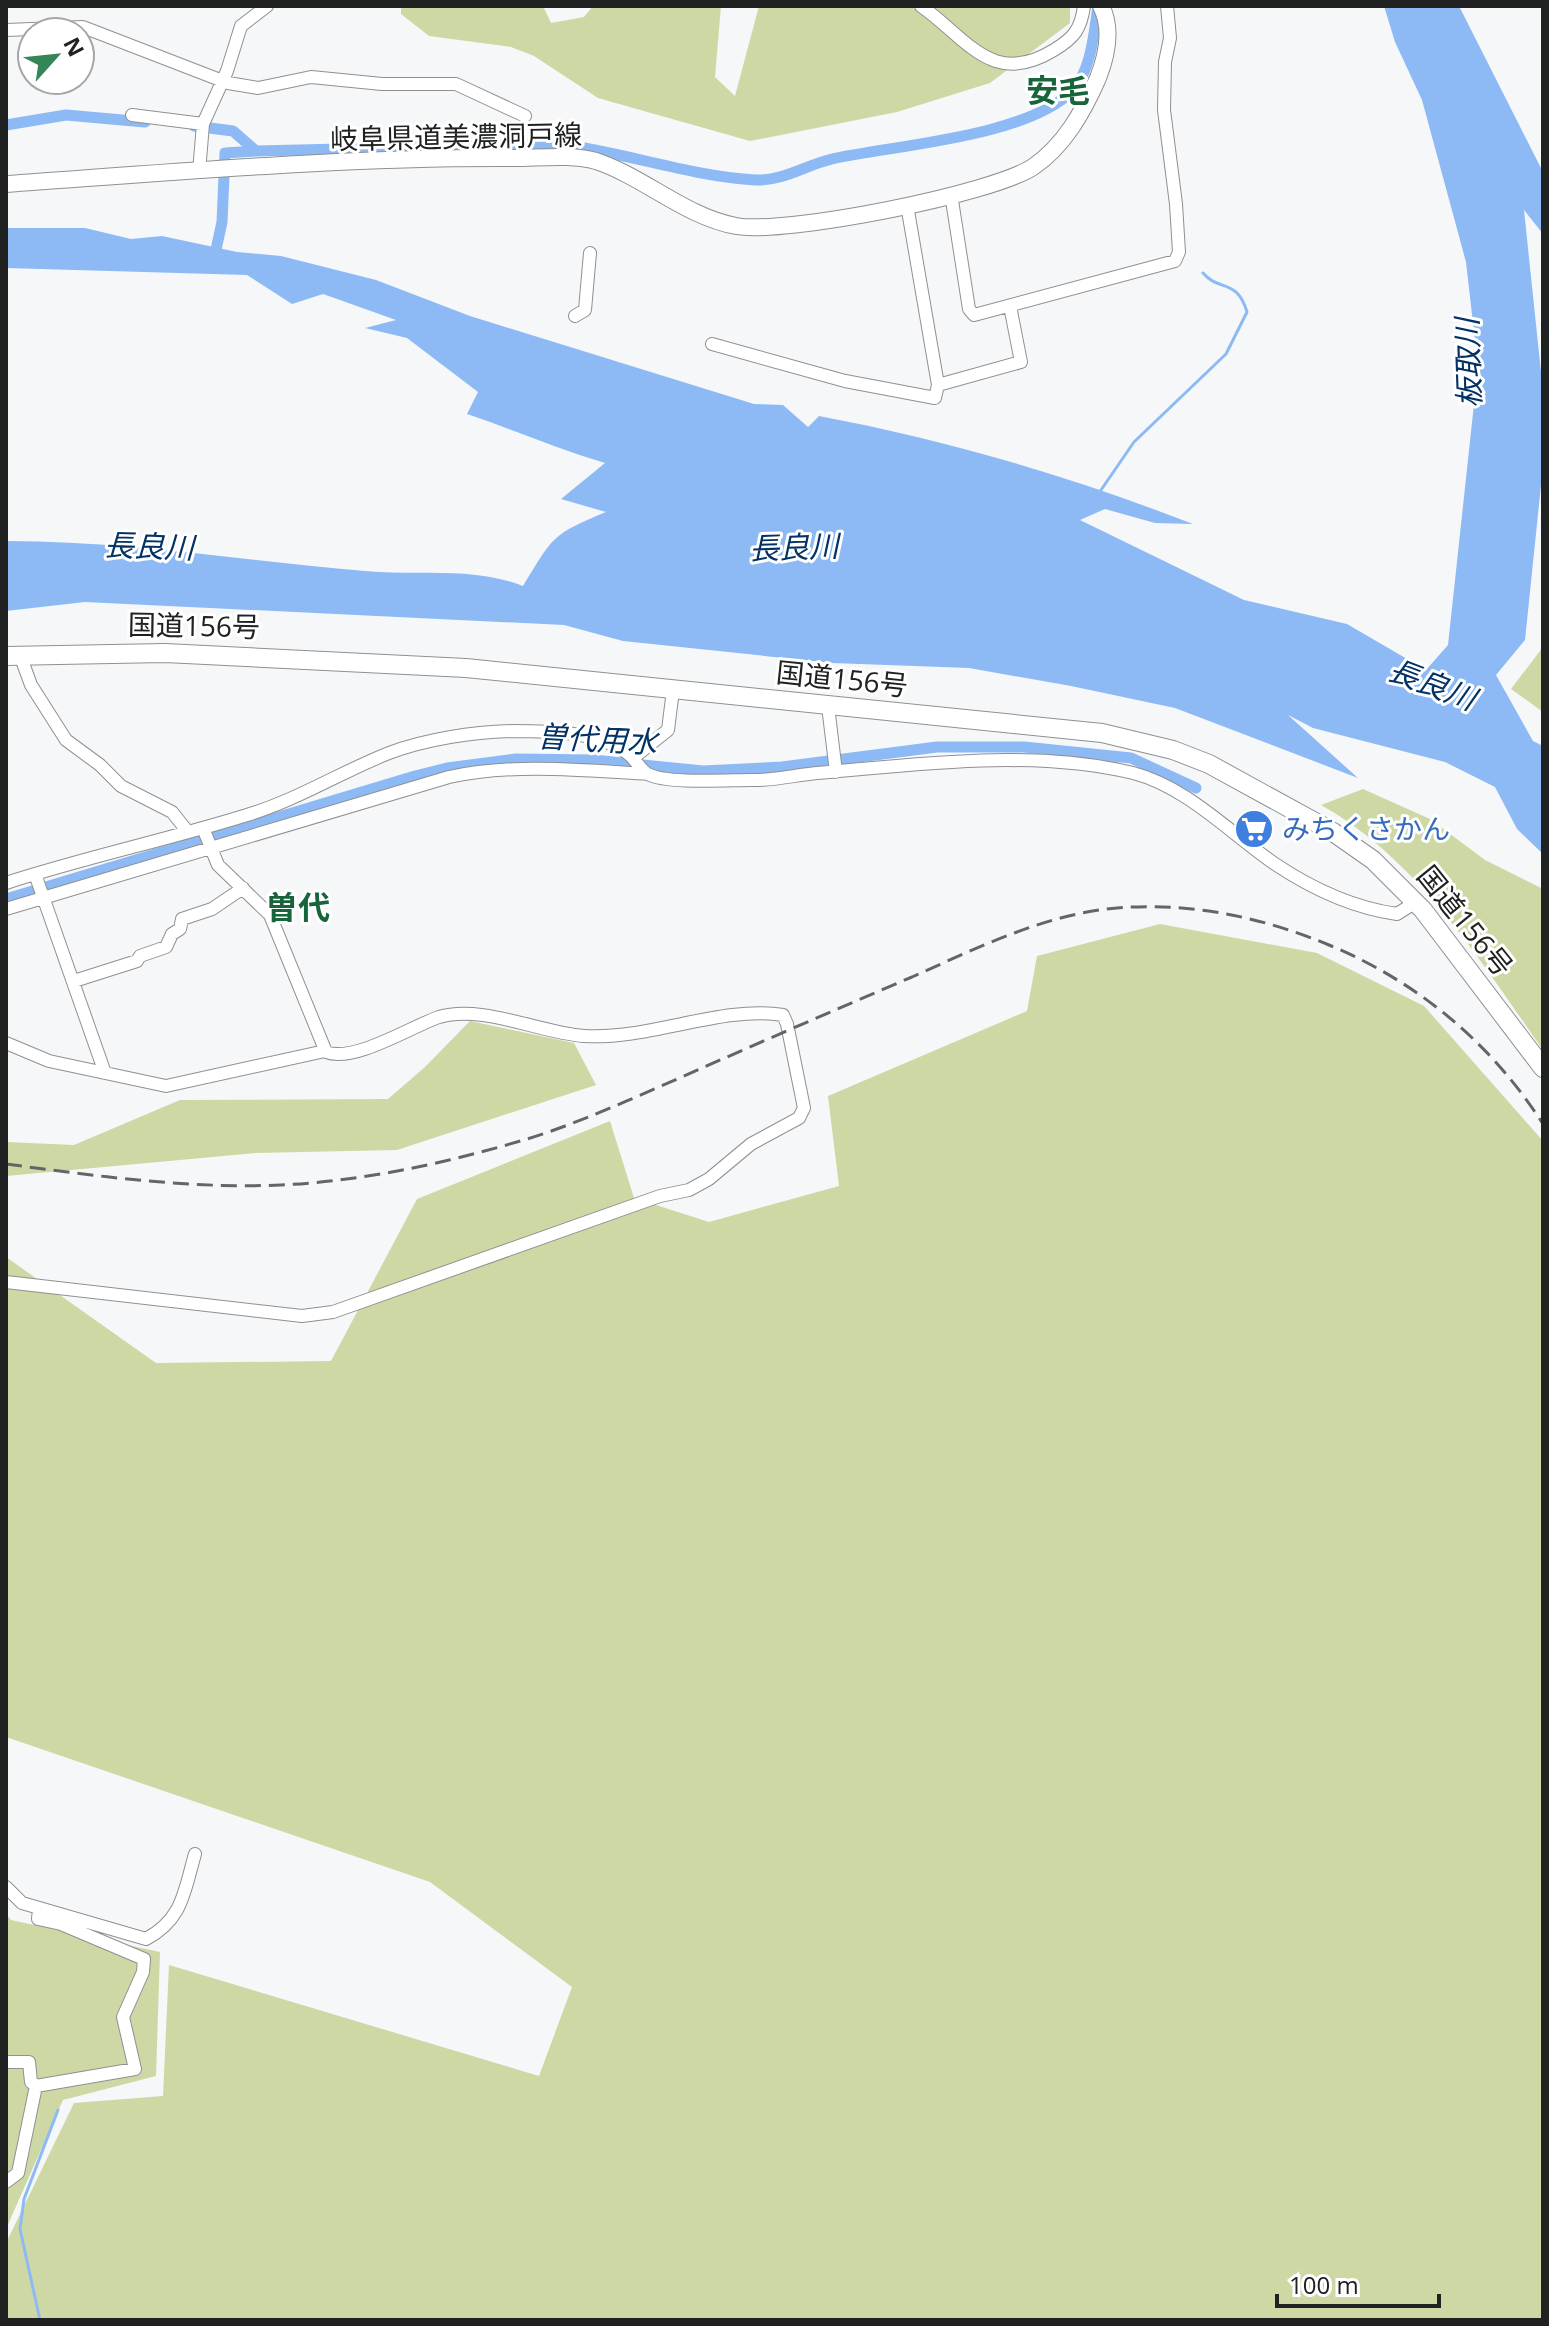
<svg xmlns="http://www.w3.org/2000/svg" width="1549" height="2326" font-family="'Open Sans','Noto Sans JP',sans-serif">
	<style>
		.green { fill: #ced8a4 }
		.water { fill: #8dbaf5 }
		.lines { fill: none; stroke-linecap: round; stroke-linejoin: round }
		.stream { stroke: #8dbaf5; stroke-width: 3 }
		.canal { stroke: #8dbaf5; stroke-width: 11 }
		.minor-casing { stroke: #8f9092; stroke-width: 14 }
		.major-casing { stroke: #8f9092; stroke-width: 18 }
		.highway-casing { stroke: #8f9092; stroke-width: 20 }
		.minor { stroke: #fff; stroke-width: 12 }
		.major { stroke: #fff; stroke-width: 16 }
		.highway { stroke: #fff; stroke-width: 18 }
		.rail { stroke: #646566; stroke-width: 3; stroke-dasharray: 16 8; stroke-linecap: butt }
		.labels { text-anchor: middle; stroke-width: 6; stroke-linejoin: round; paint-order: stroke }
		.street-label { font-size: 28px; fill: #202121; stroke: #fff }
		.shop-label { font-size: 28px; fill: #366cbe; stroke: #fff; text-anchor: start }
		.water-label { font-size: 30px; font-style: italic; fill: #033265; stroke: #fff }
		.quarter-label { font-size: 32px; font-weight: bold; fill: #18653c; stroke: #fff }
	</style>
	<rect width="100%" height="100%" fill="#f6f7f9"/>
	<!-- green -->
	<path class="green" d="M401,6h142l8,17 33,-6 9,-11h128l-6,71 20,19 24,-90h311v17l-80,60 -93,29 -147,29 -152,-43 -64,-42 -23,-9 -82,-11 -28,-22z
		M1543,647v65l-32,-23z
		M1363,789l67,30 55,41 58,29v161c-62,-88 -125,-191 -222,-245z
		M1160,924l157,29 107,53 119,135v1179h-1537v-77l68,-140 89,-7 6,-131 370,111 33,-89 -142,-105 -424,-145v-480l150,106 175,-2 86,-162 193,-78 24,77 75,24 130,-36 -11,-90 199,-85 10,-55z
		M470,1021l104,22 22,42 -199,65 -141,3 -250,23v-34l68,3 106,-45 208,-1 37,-32z
		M6,1914l5,6 149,32 -4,124 -93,24 -57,129z"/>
	<!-- water -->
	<path class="water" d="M1384,6h75l84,166v62l-19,-24 19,181v75l-18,174 -29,35 37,66 10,5v108l-26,-25 -22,-42 -50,-25 -132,-34 -25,-13 70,63 -183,-70 -104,-22 -102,-18 -137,-5 -209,-22 -59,-16 -479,-23 -79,9v-70c121,0 239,20 359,30 54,5 106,-5 158,15 31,-50 28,-51 83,-74l-45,-13 44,-36c-47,-14 -91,-33 -138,-49l11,-22 -71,-54 -42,-10 31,-8 -73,-26 -31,10 -45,-29 -241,-7v-40h79l46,11 31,-3 75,16 44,4 95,24 94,36 284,88 29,1 25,22 11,-11c128,24 253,61 374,108l-38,-1 -50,-14 -25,11 164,80 103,24 79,46 22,-25 30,-278 -12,-105 -44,-162 -27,-58z"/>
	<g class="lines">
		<!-- stream -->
		<path class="stream" d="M1101,490l33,-48 92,-88 21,-42c-10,-34 -28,-20 -44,-39
			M40,2320l-20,-91 4,-30 34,-89"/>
		<!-- canal -->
		<path class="canal" d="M6,125l60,-10 79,7
			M194,126l39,5 23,20 302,-7c67,8 130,32 198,36 27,1 50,-15 76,-21 64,-14 192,-22 239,-67 20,-19 23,-59 27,-86
			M214,259l8,-37 3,-69 31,-2
			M6,899l409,-123 32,-8 69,-9 77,1 110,11 79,-4 155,-20h87l107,11 65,30"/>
		<!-- minor casing -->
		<g class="minor-casing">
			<path id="minor" d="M921,6c47,33 71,82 133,44 20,-12 27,-21 30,-44
				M6,30l77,-3 145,56 30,5 53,-11 71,7h74l69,32
				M132,115l71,9
				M199,172l4,-48 24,-53 14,-45 26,-20
				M951,194l18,115 5,6 201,-54 4,-9 -3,-48 -12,-94 1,-48 5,-24 -3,-32
				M907,205l31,180 83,-23 -11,-56
				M575,316l10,-6 5,-57
				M712,344l133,37 90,17 3,-13
				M20,655l11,30 35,55 34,25 21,21 51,26 16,20
				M828,706l8,66
				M633,758l35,-28 5,-40
				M35,874l70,199
				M6,883c80,-26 161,-43 241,-68 50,-15 94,-43 142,-62 37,-14 84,-21 124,-22 35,0 84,0 114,22 8,5 13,17 21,21 17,10 80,6 102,6 22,1 45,-5 67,-7 102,-9 215,-24 316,0 54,14 97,60 142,91 36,24 79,44 122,50l19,-12
				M6,909l443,-132c66,-14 132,-7 199,-3
				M74,981l63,-20 3,-5 26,-9 6,-13 8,-5 2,-10 30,-10 31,-21
				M6,1043l43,18 117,25 159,-35
				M6,1282l296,34 31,-4 327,-116 29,-6 20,-11 42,-35 48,-26 5,-10 -17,-84 -4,-9c-61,-10 -133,25 -199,21 -43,-3 -103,-32 -145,-19 -29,10 -85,46 -113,35l-56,-137 -52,-50 -15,-37
				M6,1887l16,16 124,36c37,-20 38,-47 49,-85
				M6,2062h23l2,20 5,4 -18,87 -12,9
				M36,2086l99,-17 -12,-52 20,-45 1,-13 -83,-35 -23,-5 1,-11"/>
		</g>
		<!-- major casing -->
		<g class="major-casing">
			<path id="major" d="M6,184c169,-12 340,-27 509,-26 24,0 58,-4 81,3 48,16 90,56 140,65 49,9 256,-32 297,-59 31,-21 50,-55 65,-89 9,-23 15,-49 3,-72"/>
		</g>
		<!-- highway casing -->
		<g class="highway-casing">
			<path id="highway" d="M6,656l159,-3 301,15 636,65 71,17 36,14 124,68 40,28 50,50 120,158"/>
		</g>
		<!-- minor -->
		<use href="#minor" class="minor"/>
		<!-- major -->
		<use href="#major" class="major"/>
		<!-- highway -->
		<use href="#highway" class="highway"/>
		<!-- rail -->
		<path class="rail" d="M6,1164c91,12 183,25 275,21 83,-4 166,-22 246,-46 52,-16 104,-40 155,-62 76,-34 153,-67 230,-100 65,-29 133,-63 205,-69 73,-6 145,9 212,37 89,37 162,98 214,179"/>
	</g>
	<!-- icons -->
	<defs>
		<g id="supermarket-disc" transform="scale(2)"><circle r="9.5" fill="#3f7fe0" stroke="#fff"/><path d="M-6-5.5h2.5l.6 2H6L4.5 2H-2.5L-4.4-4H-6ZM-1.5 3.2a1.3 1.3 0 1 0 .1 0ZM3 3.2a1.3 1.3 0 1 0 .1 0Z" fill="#fff"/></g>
	</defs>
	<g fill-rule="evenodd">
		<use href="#supermarket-disc" x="1254" y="829"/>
	</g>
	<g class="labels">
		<!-- street labels -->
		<g class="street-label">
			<text transform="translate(456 137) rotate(-1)" y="10">岐阜県道美濃洞戸線</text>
			<text transform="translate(194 626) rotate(1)" y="10">国道156号</text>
			<text transform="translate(842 679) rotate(6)" y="10">国道156号</text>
			<text transform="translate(1465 921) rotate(51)" y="10">国道156号</text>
		</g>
		<!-- shop labels -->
		<g class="shop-label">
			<text x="1282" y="839">みちくさかん</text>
		</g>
		<!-- water labels -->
		<g class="water-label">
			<text transform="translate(1469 363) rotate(-92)" y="10">板取川</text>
			<text transform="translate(149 547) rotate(2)" y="10">長良川</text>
			<text transform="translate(794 548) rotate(-2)" y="10">長良川</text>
			<text transform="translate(1432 685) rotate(21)" y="10">長良川</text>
			<text transform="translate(597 740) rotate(3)" y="10">曽代用水</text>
		</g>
		<!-- quarter labels -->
		<g class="quarter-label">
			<text x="1058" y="102">安毛</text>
			<text x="298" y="919">曽代</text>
		</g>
	</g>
	<!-- border -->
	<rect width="1549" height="2326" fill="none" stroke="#202121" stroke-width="16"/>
	<!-- north arrow -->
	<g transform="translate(56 56) rotate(63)"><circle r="38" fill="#ffffff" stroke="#a6a6a6" stroke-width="2"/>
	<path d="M0-6L14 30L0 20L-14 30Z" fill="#358657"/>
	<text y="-12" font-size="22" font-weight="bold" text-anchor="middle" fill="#202121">N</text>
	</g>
	<!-- scale -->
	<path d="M1277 2294v12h162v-12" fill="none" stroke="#202121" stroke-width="4"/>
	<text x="1289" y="2294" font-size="24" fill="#202121" stroke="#ffffff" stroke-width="6" paint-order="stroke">100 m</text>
</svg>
